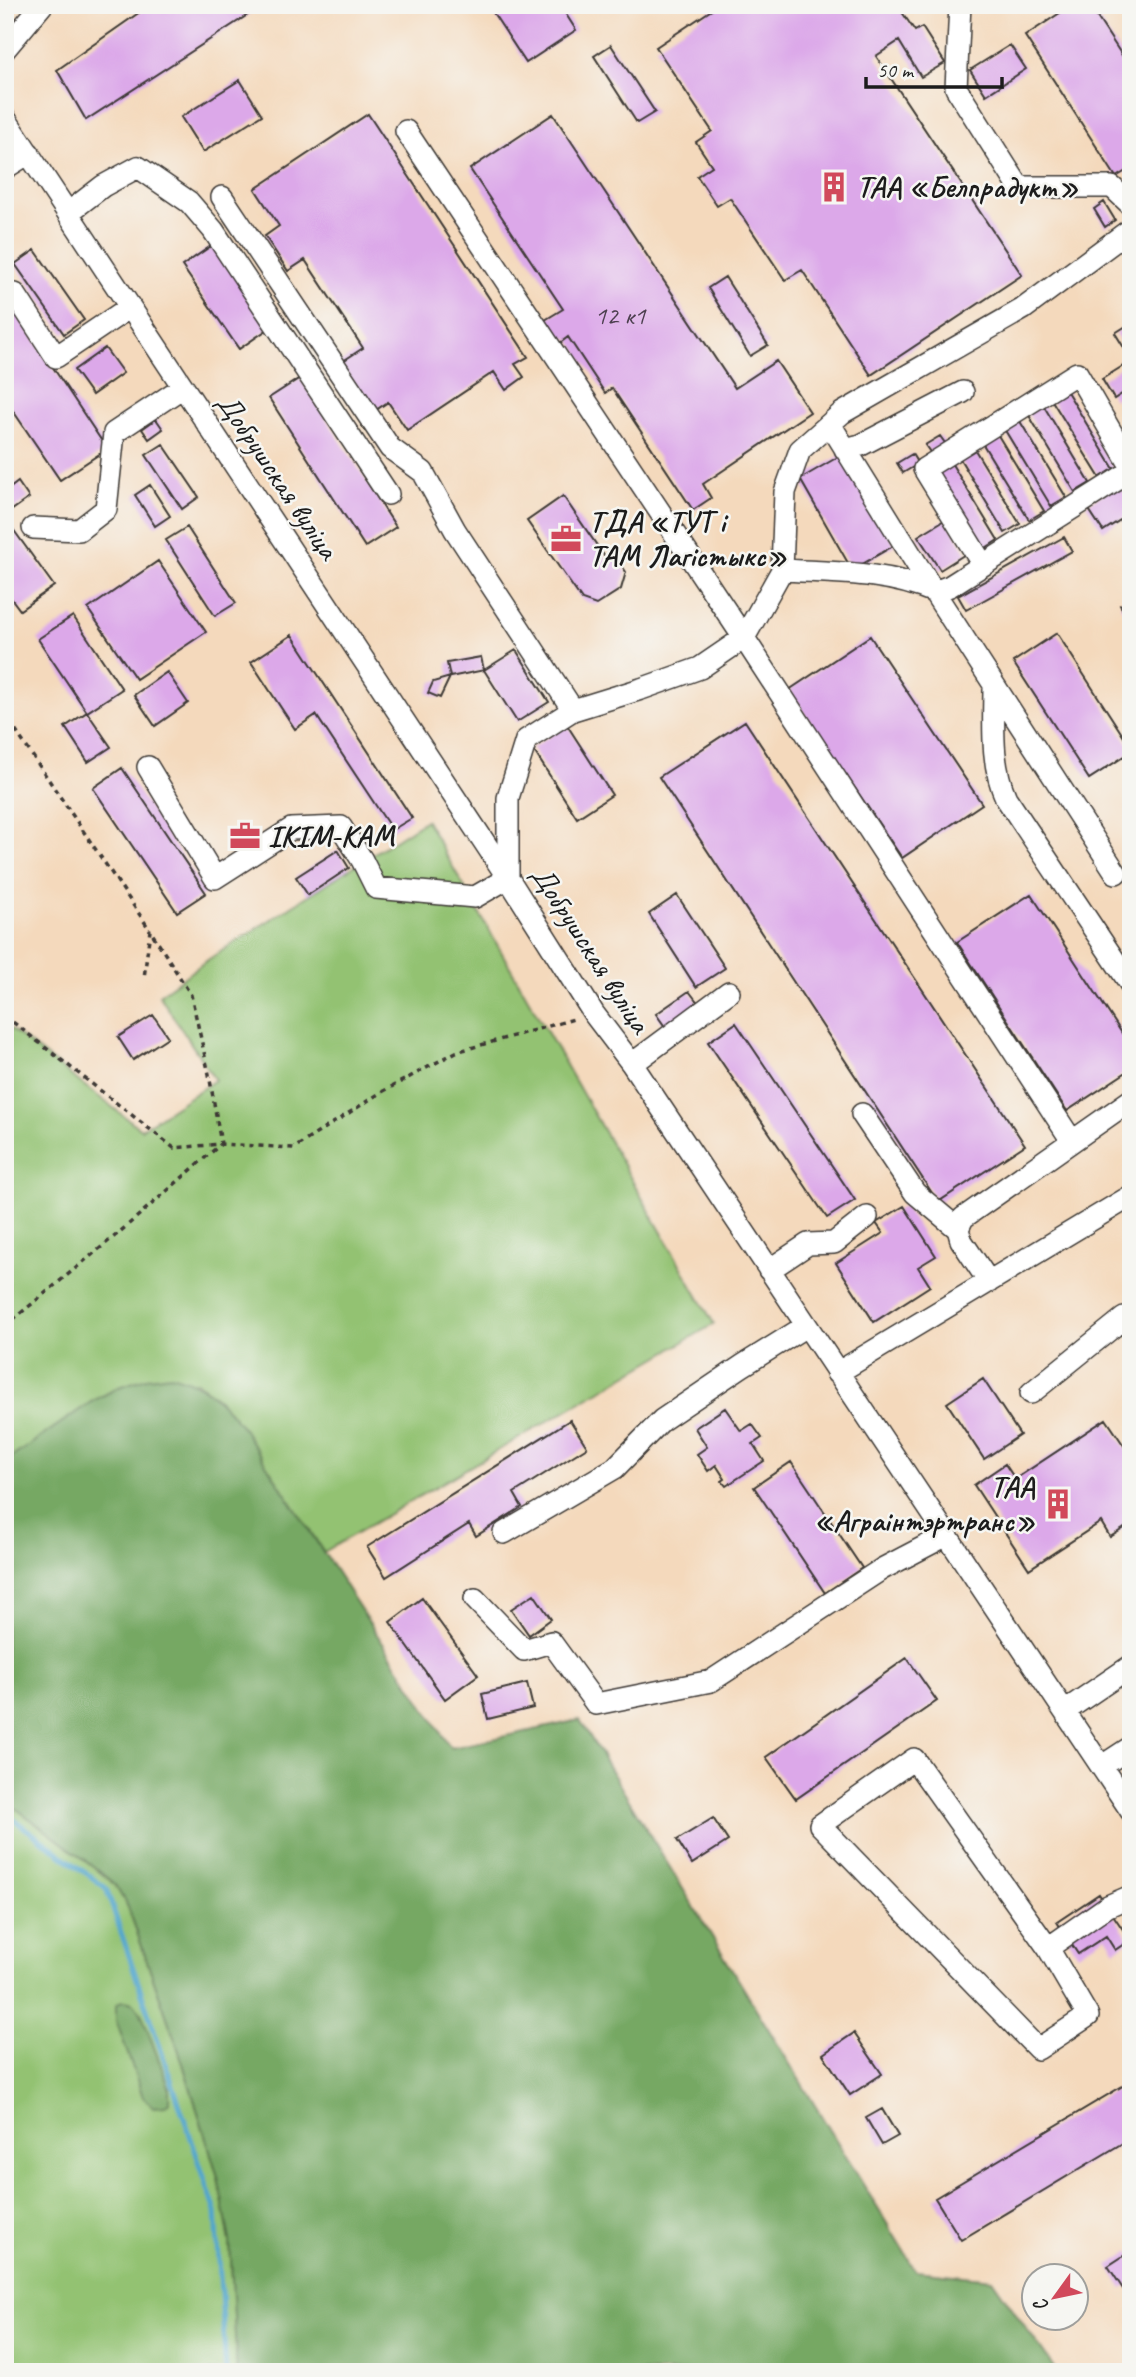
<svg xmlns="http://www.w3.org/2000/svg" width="1136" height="2377" font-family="Caveat,sans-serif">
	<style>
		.green { fill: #93c272; stroke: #586f47; stroke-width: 2 }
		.forest { fill: #76a864; stroke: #496240; stroke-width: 2 }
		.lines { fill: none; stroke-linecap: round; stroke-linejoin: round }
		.stream { stroke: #50a5cc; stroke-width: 5 }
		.building { fill: #dca8e9 }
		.minor-casing { stroke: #3c3834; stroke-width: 24 }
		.path { stroke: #3c3834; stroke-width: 3.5; stroke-dasharray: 5 5; stroke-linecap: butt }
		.minor { stroke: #fff; stroke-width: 21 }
		.labels { text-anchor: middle; stroke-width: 5; stroke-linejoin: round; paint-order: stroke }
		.number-label { font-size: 26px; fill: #4c3f4f }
		.poi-label { font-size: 30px; font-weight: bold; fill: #1c1c1c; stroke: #f6f6f2; text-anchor: start }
		.street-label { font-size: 30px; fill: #1c1c1c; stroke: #f6f6f2 }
	</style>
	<rect width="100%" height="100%" fill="#f6f6f2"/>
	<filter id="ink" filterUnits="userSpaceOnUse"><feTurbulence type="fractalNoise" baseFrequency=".0143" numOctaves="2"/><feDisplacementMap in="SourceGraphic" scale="14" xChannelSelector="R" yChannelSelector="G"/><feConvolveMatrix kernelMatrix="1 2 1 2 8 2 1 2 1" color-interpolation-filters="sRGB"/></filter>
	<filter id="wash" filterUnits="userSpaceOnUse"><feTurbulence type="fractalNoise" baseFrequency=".00686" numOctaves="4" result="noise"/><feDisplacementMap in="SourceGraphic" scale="28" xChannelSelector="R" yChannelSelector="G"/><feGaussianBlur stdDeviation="1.57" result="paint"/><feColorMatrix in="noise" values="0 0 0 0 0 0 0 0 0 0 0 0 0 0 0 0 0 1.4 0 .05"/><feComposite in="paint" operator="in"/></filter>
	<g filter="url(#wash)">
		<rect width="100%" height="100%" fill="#f4d9bc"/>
		<!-- green -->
		<path class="green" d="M426,820l288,504 -390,228 -84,-127 -20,-25 -23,-18 -78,5 -28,15 -86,60v-437l136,104 74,-49 -56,-85 50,-36z
			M5,1800l88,66 22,19 13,22 52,147 38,123 12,64 7,131h-232z"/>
		<!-- forest -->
		<path class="forest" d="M171,1375c36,10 46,22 69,49l211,324 129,-28 336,551 76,8 65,93h-820l-7,-131 -12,-64 -38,-123 -52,-147 -13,-22 -22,-19 -88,-66v-338l86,-60 28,-15 27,-9z
			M122,2001c10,0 14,4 19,12l28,74v15l-4,4 -12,1 -10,-10 -27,-77v-15z"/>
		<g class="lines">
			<!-- stream -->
			<path class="stream" d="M5,1813l101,75 110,324 10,160"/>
		</g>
		<g id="blocks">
			<!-- building -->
			<path class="building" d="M150,5h113l-177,115 -29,-50z
				M488,5h72l16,25 -50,33z
				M719,5h178l18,26 7,-4 23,36 -24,14 -22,-36 -23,15 146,219 -151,100 -69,-105 -17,10 -55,-82 -13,8 -20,-30 15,-10 -16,-24 16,-11 -56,-84z
				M1072,5h17l42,64v99l-15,9 -91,-141z
				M611,45l44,67 -18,11 -43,-67z
				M1010,45l16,24 -40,26 -16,-25z
				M240,80l22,35 -59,37 -22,-35z
				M368,114l160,243 -13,7 9,13 -18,13 -12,-18 -87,58 -19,-28 -15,10 -33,-49 23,-15 -58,-88 -17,11 -23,-35 14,-10 -24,-37z
				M553,114l182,274 41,-27 34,51 -107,72 8,14 -18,12 -81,-122 -7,5 -37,-56 -8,6 -15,-23 18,-11 -93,-140z
				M1104,202l11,18 -10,7 -11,-18z
				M214,244l57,83 -32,22 -57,-83z
				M35,250l49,70 -20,14 -49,-70z
				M725,277l43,68 -18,11 -42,-68z
				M5,295l102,154 -47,31 -55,-81z
				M1131,323v36l-16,-26z
				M105,348l18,25 -31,22 -18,-25z
				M1131,361v27l-17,11 -12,-20z
				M300,378l96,149 -31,20 -96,-149z
				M1066,390l48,79 -14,9 -49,-79z
				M1042,403l48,80 -15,9 -48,-80z
				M1018,418l48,79 -15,9 -48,-79z
				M156,419l7,10 -14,10 -7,-10z
				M996,432l48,79 -15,9 -48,-79z
				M940,436l7,10 -15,9 -7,-10z
				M163,444l36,53 -17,12 -36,-54z
				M972,445l48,79 -15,9 -48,-79z
				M843,454l52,91 -43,25 -52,-91z
				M912,454l6,10 -15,9 -6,-10z
				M950,461l48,79 -14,9 -49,-79z
				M18,482l11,16 -24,17v-23z
				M1119,484l12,19v10l-28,18 -17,-26z
				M150,485l20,31 -15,10 -20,-31z
				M563,496l44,64 9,-3 10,15 -5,17 -25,16 -14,-5 -55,-79z
				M5,518l49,68 -34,24 -15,-20z
				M946,519l21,34 -27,17 -22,-34z
				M187,527l49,76 -21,13 -49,-76z
				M1064,537l8,14 -106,59 -8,-14z
				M158,561l48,71 -70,47 -48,-70z
				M1131,599v24l-11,-18z
				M73,616l49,73 -35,23 -49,-73z
				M1057,633l74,115v4l-42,27 -76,-117z
				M292,635l120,183 -20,12 -76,-115 -21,14 -44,-67z
				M870,636l112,168 -80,54 -113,-168z
				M516,650l33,52 -32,20 -33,-52 -34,7 -3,-14 34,-6 3,13z
				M167,672l21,31 -33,23 -21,-31z
				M450,677l-10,21 -12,-5 5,-11z
				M87,712l24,35 -23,15 -23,-35z
				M745,721l280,424 -87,57 -279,-425z
				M567,725l45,70 -35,23 -45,-70z
				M122,768l84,125 -29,19 -84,-124z
				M338,850l11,18 -41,27 -12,-18z
				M1031,894l100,153v22l-64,42 -110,-169z
				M677,895l48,73 -29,19 -47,-73z
				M689,991l10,13 -33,24 -10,-14z
				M153,1015l15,22 -35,23 -15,-23z
				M736,1023l119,177 -28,18 -119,-176z
				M904,1206l32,50 -18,11 12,19 -56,36 -38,-59 47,-30 -7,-10z
				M983,1379l37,56 -36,24 -37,-56z
				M725,1408l16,23 11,-7 10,14 -9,6 11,17 -38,25 -4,-5 3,-2 -9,-14 -8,6 -11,-17 10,-7 -12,-19z
				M1106,1419l25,37v68l-21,13 -9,-15 -72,47 -55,-84 31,-21 10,15z
				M570,1420l17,27 -73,46 8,14 -46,29 -7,-12 -83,53 -19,-30z
				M791,1462l71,106 -37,25 -71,-106z
				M534,1594l17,25 -22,16 -18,-26z
				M422,1598l56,77 -33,24 -55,-77z
				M907,1658l30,43 -141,98 -30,-42z
				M527,1683l6,25 -45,11 -6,-25z
				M713,1818l15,23 -36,23 -15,-24z
				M1099,1894l31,46 -15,10 -9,-14 -28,18 -21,-32z
				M854,2033l28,41 -32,21 -27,-41z
				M1131,2081v57l-170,102 -26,-42z
				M882,2109l16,27 -16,9 -16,-27z
				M1131,2251v33l-8,5 -15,-23z"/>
		</g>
	</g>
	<g filter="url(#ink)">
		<use href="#blocks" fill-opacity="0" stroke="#3c3834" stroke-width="2"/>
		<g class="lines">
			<!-- minor casing -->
			<g class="minor-casing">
				<path id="minor" d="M960,5l-4,83 63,99h93l19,18
					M5,49l37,-44
					M5,118l503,760 86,136 38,50 499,747
					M406,131l338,507 328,503
					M5,168l24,-15
					M222,197l168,251 33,24 32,58 118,180
					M68,213l35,-27 35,-19 51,35 24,28 175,264
					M15,294l41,63 74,-50
					M830,424l104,168 16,-6 181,-115
					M845,449l16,-4 102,-53
					M33,528l46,2 27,-21 8,-76 69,-46
					M983,565l-59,-96 153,-96 54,93
					M782,570c52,3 104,1 152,22l182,281
					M994,685c0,38 -4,78 12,113l125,187
					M148,767l67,111 76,-49 50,-2 21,33 14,28 99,9 33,-19v-80l18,-58 47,-30 68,-21 59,-21 44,-30 38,-68 3,-78 15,-42 42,-37 181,-104 108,-80
					M632,1064l97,-72
					M862,1114l53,79 43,36
					M769,1270l39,-26 26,-1 33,-26
					M989,1282l-28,-42 -3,-11 5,-11 168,-118
					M837,1373l294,-177
					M1031,1393l93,-75 7,11
					M504,1533l111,-65 47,-48 80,-54 64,-40
					M475,1599l49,51 27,-8 45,62 115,-23 171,-112 65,-34
					M1065,1711l66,-45
					M914,1759l134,189 40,68 -50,33 -218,-224z
					M1102,1766l29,-19
					M1048,1948l60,-42 23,-10"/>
			</g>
			<!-- path -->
			<path class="path" d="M5,703l2,15 143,212
				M5,1016l169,132 47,-4 -12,-70 -18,-79 -41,-65 -6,48
				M5,1326l110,-90 106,-92 73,4 86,-55 76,-41 118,-33"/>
			<!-- minor -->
			<use href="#minor" class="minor"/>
		</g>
	</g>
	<!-- icons -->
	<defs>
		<g id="building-bare" transform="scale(2.415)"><path d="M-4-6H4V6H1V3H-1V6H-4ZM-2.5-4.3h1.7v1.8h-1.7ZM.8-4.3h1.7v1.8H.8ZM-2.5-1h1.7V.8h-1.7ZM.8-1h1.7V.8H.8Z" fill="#d1495b" stroke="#f6f6f2" stroke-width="2.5" paint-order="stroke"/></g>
		<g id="office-bare" transform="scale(2.415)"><path d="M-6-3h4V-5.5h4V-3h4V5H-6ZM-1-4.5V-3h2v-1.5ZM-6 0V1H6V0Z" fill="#d1495b" stroke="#f6f6f2" stroke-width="2.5" paint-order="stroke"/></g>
	</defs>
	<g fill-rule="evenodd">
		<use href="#building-bare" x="834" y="187"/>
		<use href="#office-bare" x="566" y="539"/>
		<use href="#office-bare" x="245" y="836"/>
		<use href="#building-bare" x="1058" y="1504"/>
	</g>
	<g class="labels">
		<!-- number labels -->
		<g class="number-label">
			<text x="620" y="324">12 к1</text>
		</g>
		<!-- poi labels -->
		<g class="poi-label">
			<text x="857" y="197">ТАА «Белпрадукт»</text>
			<text x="589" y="532">ТДА «ТУТ і<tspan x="589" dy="34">ТАМ Лагістыкс»</tspan></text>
			<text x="268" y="846">ІКІМ-КАМ</text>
			<text x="1035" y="1497" text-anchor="end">ТАА<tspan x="1035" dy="34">«Аграінтэртранс»</tspan></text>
		</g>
		<!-- street labels -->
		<g class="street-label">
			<text transform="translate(278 476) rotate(56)" y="10">Добрушская вуліца</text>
			<text transform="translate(591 949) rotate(57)" y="10">Добрушская вуліца</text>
		</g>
	</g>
	<!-- margin -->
	<rect width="1136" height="2377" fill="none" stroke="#f6f6f2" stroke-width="28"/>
	<!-- north arrow -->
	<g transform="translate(1055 2297) rotate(237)"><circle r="33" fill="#f6f6f2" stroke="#9f9f9c" stroke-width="2"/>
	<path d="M0-5L12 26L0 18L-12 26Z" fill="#d1495b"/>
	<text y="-10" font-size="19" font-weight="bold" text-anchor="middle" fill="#1c1c1c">С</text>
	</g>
	<!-- scale -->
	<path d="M866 77v10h136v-10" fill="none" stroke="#1c1c1c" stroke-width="3.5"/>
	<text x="877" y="77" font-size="21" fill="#1c1c1c" stroke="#f6f6f2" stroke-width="5" paint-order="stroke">50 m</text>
</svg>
